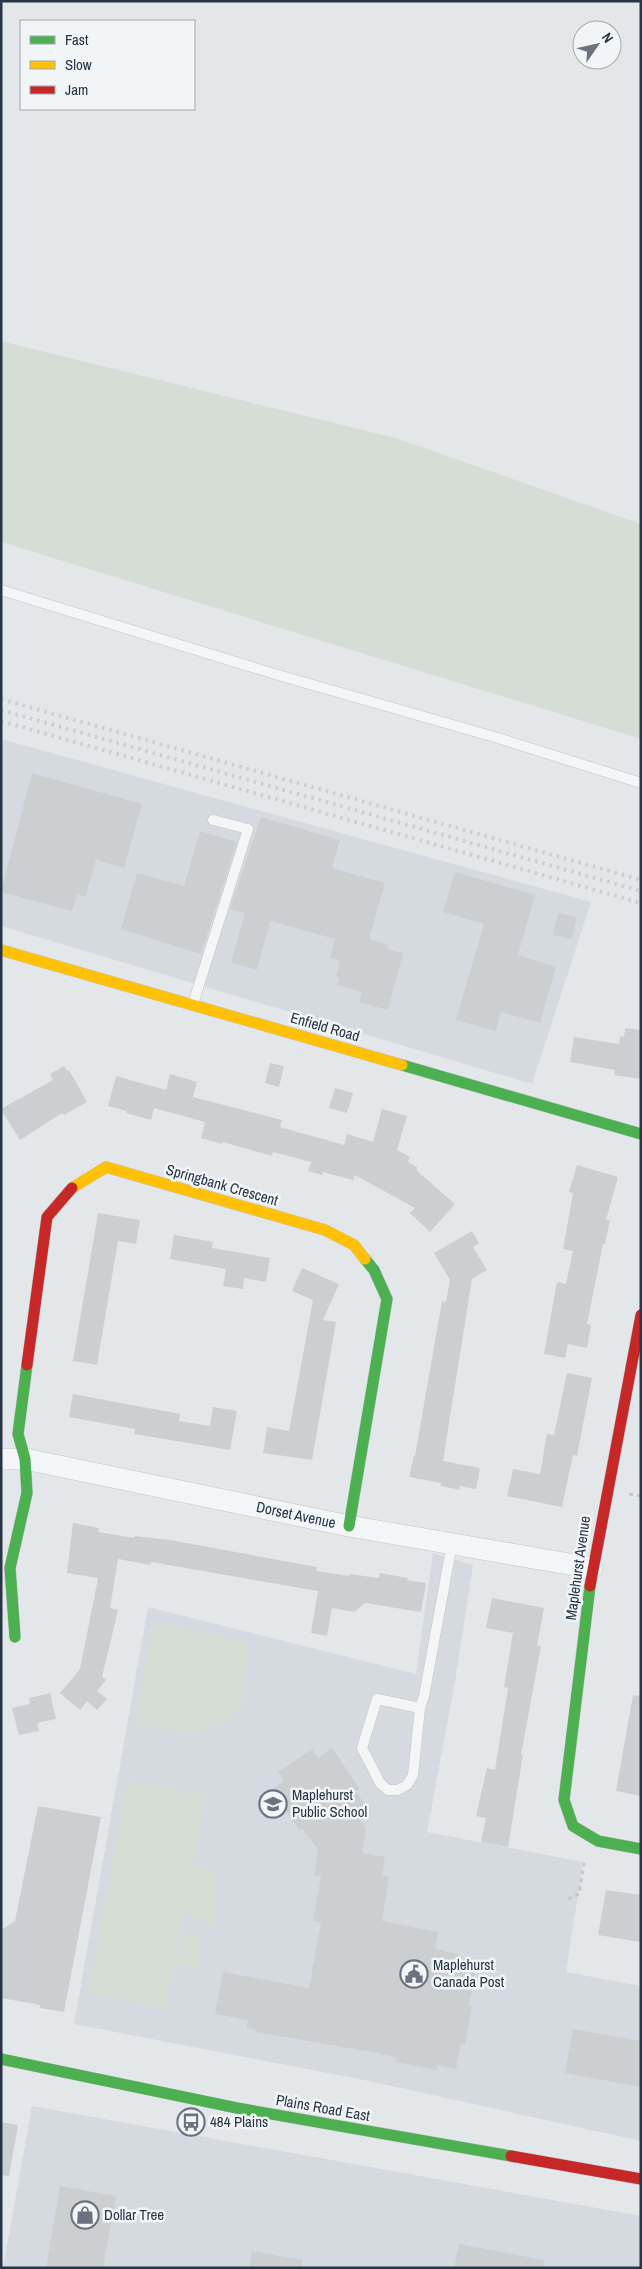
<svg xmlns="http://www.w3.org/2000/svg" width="642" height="2269" font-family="'Archivo Narrow',sans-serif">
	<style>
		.built { fill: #d4dae0 }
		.green { fill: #d5ded4 }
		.building { fill: #cccfd2 }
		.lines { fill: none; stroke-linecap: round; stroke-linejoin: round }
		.lane-casing { stroke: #c2c5c8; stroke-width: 11 }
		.street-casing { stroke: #c2c5c8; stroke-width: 22 }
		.fast-casing { stroke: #c2c5c8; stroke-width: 12 }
		.slow-casing { stroke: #c2c5c8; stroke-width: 12 }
		.jam-casing { stroke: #c2c5c8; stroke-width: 12 }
		.path { stroke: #c4c8cb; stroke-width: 3; stroke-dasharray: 4 4; stroke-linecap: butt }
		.lane { stroke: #f3f5f6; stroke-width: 10 }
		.street { stroke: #f3f5f6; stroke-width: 21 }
		.fast { stroke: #4caf50; stroke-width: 11 }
		.slow { stroke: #ffc107; stroke-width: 11 }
		.jam { stroke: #c62828; stroke-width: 11 }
		.rail { stroke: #ccced1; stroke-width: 4; stroke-dasharray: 2.5 5; stroke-linecap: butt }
		.labels { text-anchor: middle; stroke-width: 5; stroke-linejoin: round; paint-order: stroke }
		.street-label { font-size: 15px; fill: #283545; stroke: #f2f5f8 }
		.poi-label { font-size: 15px; fill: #283545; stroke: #f2f5f8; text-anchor: start }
	</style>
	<rect width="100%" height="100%" fill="#e4e7ea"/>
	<!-- built -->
	<path class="built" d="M1,739l590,163 -59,182 -531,-158z
		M433,1553l40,12 -18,117 -28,150 156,30 -17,110 75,14v155l-272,-60 -295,-57 74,-417 268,67z
		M32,2106l609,110v52h-638z"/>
	<!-- green -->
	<path class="green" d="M1,341l398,98 242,85v215l-640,-197z
		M160,1623l88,20 -5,60 -19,20 -30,11 -60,-10 19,-97z
		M128,1780l78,15 -13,71 16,2c15,20 8,38 2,59l-13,-9 -14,-5 -9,48 2,-6 5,-1 1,-16 8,-6 8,9 4,23 -7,4 -9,-4 -5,3 -7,-5 -9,46 -78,-15z"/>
	<!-- building -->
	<path class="building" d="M32,773l110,31 -18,64 -28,-8 -11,37 -8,-3 -5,17 -71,-19z
		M261,817l79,23 -8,28 53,15 -16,56 20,6 -2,4 16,4 -15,57 -29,-8 3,-10 -25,-7 2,-7 -3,-1 4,-16 -10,-3 5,-19 -65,-18 -13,49 -26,-8 14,-49 -15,-4z
		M200,831l37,11 -36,112 -80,-25 16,-56 47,13z
		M455,872l80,23 -17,60 38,12 -16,56 -39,-11 -5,19 -40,-11 28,-96 -41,-12z
		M558,913l19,4 -5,22 -19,-4z
		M625,1028l16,2v49l-27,-4 1,-5 -45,-8 4,-25 45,7 1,-8 4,1z
		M270,1063l14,3 -5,21 -14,-4z
		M64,1066l3,5 2,-1 18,32 -23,13 -2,-2 -42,27 -19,-31 52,-29 -3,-6z
		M170,1074l27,8 -4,15 89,23 -2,7 64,18 3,-11 26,8 9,-33 25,7 -10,34 13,7 -2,5 10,6 -2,2 39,34 -25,28 -20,-19 5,-5 -60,-33 -2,5 -30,-8 -1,3 -14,-4 3,-9 -38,-10 -1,4 -49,-14 -1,2 -21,-6 4,-16 -51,-14 -3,12 -25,-7 1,-2 -19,-5 8,-30 50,14z
		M335,1088l18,5 -6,20 -18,-5z
		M577,1165l41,12 -12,43h4l-5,24h-2l-16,80 4,1 -4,23 -19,-4 -3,14 -21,-4 13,-72 9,2 7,-33 -10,-2 10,-56 -4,-1z
		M98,1213l42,7 -4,24 -18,-3 -21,124 -24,-4z
		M472,1231l7,12 -6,4 14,23 -15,9 -29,182 37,7 -4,21 -16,-3 -1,4 -18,-4v-3l-32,-6 5,-22 1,1 27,-155 4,1 4,-22 -16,-27z
		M174,1235l39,7 -1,6 58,10 -4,24 -22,-4 -1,11 -20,-3 3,-17 -56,-10z
		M302,1268l37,16 -16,36 13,2 -24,138 -49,-7 4,-26 22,4 24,-131 -21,-9z
		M567,1373l25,5 -15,78 -4,-1 -11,52 -55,-11 6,-27 27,5 7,-40 7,1z
		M73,1394l107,20 -1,7 31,5 3,-19 24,4 -7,39 -96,-16 1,-5 -66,-12z
		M73,1523l26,5 -1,4 36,6 1,-2 35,4 147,27 -1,4 33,5v-2l30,4 1,-5 28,5 -1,2 19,3 -5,29 -56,-9 -11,9 -22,-4 -5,28 -16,-3 7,-42 -167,-29 -1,3 -32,-6 -8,49 8,2 -16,67 4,3 -9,11 10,8 -10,11 -10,-9 -7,9 -20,-17 20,-24 18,-91 -31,-5z
		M492,1598l52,10 -7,38h4l-20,109h2l-15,92 -27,-5 5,-24 -10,-2 11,-48 8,2 13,-82 -4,-1 9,-54 -27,-5z
		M50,1693l6,26 -19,4 2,8 -20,4 -7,-27 18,-4 -1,-6z
		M633,1695l8,1v100l-25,-5z
		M332,1748l28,41 -4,2 14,22 -10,7 6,9 -4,24 23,4 -3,19 7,1 -7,44 56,11 -3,17 23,5v3l19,4 -8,44 3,1 -7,39 -4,-1 -5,25 -19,-4v5l-41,-8 1,-4 -19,-5 -122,-21v-2l-10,-2 2,-8 -33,-6 8,-42 86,16 12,-66 -8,-1 8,-45 -7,-1 4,-25 -16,-22 -3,2 -28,-40 13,-9 -6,-9 34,-23 6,9z
		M38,1806l63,11 -37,195 -24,-4v-3l-39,-7v-68l14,-9z
		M606,1890l35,5v47l-43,-7z
		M573,2029l68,12v46l-76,-14z
		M1,2122l17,3 -9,51 -8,-1z
		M60,2186l56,10 -13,72h-57z
		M459,2244l85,16 -1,8h-89z
		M252,2251l51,9 -1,8h-53z"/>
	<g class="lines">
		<!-- lane casing -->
		<g class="lane-casing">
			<path id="lane" d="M1,590l277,85 220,63 143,45
				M193,1004l55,-175 -35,-9
				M420,1708l-43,-9 -15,49 18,35 8,7h10l9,-5 6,-10 7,-67 4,-12 28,-152"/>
		</g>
		<!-- street casing -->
		<g class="street-casing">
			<path id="street" d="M1,1459h24l324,67 243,42"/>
		</g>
		<!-- fast casing -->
		<g class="fast-casing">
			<path id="fast" d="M402,1065l239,69
				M349,1526l38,-227 -13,-29 -9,-11
				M590,1586l-26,214 9,26 25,15 43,8
				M15,1637l-5,-69 17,-75 -2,-34 -7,-25 9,-69
				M1,2059l236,49 274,48"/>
		</g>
		<!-- slow casing -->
		<g class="slow-casing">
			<path id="slow" d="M1,950l401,115
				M72,1188l34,-21 219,63 29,15 11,14"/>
		</g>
		<!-- jam casing -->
		<g class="jam-casing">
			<path id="jam" d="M27,1365l20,-148 25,-29
				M590,1586l51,-271
				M511,2156l130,23"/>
		</g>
		<!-- path -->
		<path class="path" d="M629,1494l12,2
			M568,1899l11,-5 6,-35"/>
		<!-- lane -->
		<use href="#lane" class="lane"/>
		<!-- street -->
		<use href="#street" class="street"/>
		<!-- fast -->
		<use href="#fast" class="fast"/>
		<!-- slow -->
		<use href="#slow" class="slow"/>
		<!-- jam -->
		<use href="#jam" class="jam"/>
		<!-- rail -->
		<path class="rail" d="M1,699l640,181
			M1,710l640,181
			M1,721l640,182"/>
	</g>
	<!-- icons -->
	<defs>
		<g id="school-ring" transform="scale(1.4375)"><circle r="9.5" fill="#f2f5f8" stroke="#6a737f" stroke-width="1.5"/><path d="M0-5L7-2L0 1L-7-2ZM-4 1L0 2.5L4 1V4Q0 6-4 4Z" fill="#6a737f"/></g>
		<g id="civic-ring" transform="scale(1.4375)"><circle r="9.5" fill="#f2f5f8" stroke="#6a737f" stroke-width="1.5"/><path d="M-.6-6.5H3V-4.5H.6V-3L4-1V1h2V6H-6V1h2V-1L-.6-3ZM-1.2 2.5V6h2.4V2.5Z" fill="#6a737f"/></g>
		<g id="bus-ring" transform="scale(1.4375)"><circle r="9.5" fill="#f2f5f8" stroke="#6a737f" stroke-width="1.5"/><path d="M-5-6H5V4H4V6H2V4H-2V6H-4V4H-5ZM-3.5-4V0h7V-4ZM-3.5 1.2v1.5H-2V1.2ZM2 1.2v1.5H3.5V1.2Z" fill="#6a737f"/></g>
		<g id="shop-ring" transform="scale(1.4375)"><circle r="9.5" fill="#f2f5f8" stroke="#6a737f" stroke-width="1.5"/><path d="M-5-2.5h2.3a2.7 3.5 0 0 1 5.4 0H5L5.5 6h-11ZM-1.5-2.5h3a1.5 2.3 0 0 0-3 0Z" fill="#6a737f"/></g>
	</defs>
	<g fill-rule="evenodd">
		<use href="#school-ring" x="273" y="1804"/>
		<use href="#civic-ring" x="414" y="1974"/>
		<use href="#bus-ring" x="191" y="2122"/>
		<use href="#shop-ring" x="85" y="2215"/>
	</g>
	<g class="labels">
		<!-- street labels -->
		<g class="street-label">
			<text transform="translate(325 1027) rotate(16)" y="5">Enfield Road</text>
			<text transform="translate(222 1185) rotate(16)" y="5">Springbank Crescent</text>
			<text transform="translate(296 1515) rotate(12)" y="5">Dorset Avenue</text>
			<text transform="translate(578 1568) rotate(-82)" y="5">Maplehurst Avenue</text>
			<text transform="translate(323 2108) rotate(10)" y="5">Plains Road East</text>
		</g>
		<!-- poi labels -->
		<g class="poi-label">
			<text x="292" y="1800">Maplehurst<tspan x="292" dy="17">Public School</tspan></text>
			<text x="433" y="1970">Maplehurst<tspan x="433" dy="17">Canada Post</tspan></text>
			<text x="210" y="2127">484 Plains</text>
			<text x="104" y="2220">Dollar Tree</text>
		</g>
	</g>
	<!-- border -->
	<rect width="642" height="2269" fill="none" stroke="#283545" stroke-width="5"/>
	<!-- legend -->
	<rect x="20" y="20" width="175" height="90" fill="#f2f5f8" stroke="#a1a8b0"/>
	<rect x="30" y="36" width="25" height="8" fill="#4caf50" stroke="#a1a8b0"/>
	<text x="65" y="45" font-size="15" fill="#283545">Fast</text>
	<rect x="30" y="61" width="25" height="8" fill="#ffc107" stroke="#a1a8b0"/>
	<text x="65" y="70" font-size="15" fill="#283545">Slow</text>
	<rect x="30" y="86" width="25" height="8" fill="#c62828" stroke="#a1a8b0"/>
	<text x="65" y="95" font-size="15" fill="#283545">Jam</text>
	<!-- north arrow -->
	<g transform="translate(597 45) rotate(56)"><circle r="24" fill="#f2f5f8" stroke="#a1a8b0"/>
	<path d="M0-4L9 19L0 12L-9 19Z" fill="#6a737f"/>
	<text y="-8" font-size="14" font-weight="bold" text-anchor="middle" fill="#283545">N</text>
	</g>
</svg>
